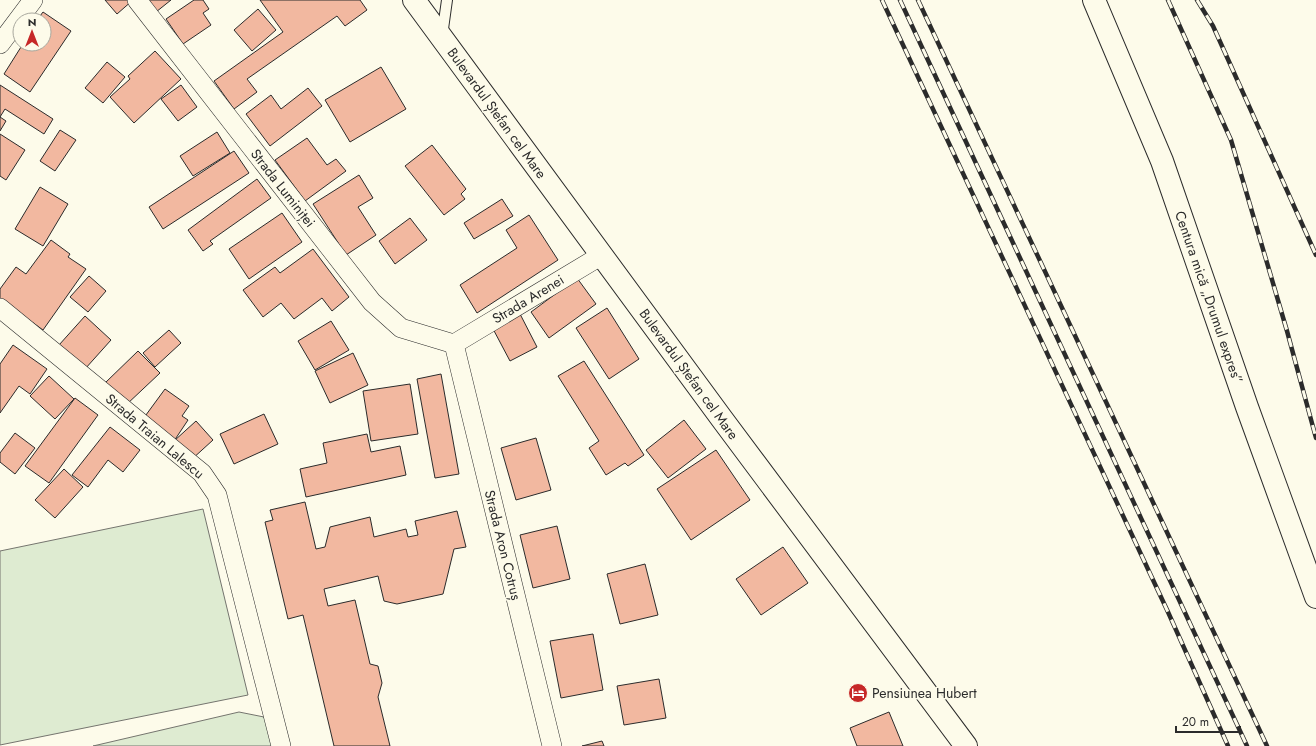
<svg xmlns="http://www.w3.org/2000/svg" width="1316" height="746" font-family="Jost,sans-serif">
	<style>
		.green { fill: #deebd1; stroke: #74746e }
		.building { fill: #f2b8a0; stroke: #2b2b2b }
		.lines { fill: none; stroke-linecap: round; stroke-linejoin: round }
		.service-casing { stroke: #2b2b2b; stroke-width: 12 }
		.minor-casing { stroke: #2b2b2b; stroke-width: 20 }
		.secondary-casing { stroke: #2b2b2b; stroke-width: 24 }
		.primary-casing { stroke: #2b2b2b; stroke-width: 24 }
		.service { stroke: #fdfbea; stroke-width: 10 }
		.minor { stroke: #fdfbea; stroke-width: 19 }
		.secondary { stroke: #fdfbea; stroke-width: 22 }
		.primary { stroke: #fdfbea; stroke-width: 22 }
		.rail-casing { stroke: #2b2b2b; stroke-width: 4.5 }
		.rail { stroke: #fdfbea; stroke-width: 3; stroke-dasharray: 9; stroke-linecap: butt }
		.labels { text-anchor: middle; stroke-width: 3; stroke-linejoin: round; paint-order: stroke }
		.street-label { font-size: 14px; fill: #2b2b2b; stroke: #fdfbea }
		.poi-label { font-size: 14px; fill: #2b2b2b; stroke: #fdfbea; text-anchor: start }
	</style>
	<rect width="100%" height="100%" fill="#fdfbea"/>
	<!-- green -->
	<path class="green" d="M203,509l45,186 -248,50v-194z
		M239,712l25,5 14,29h-185z"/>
	<!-- building -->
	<path class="building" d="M105,0h28l-16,14z
		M147,0h24l-15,12z
		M194,0h9l6,9 -6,4 8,12 -28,19 -17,-25z
		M260,0h100l7,10 -22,16 -8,-10 -90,63 10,13 -23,17 -20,-28 69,-49z
		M258,9l18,21 -24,21 -18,-21z
		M43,12l28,19 -41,61 -26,-18 17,-27 -1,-1 1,-2h23v-24h-7z
		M155,51l26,28 -47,44 -24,-26 20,-18 -2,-3z
		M107,62l18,15 -22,26 -18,-15z
		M381,67l25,42 -56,33 -25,-42z
		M0,85l53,34 -9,15 -39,-25 -5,8 6,4 -6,10z
		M181,85l16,22 -19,14 -17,-22z
		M308,88l14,18 -52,40 -24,-32 25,-19 10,14z
		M60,130l16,10 -21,31 -15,-10z
		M217,132l13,21 -37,23 -13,-20z
		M0,134l25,16 -19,30 -6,-4z
		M307,138l20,27 9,-6 10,12 -41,30 -30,-41z
		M432,145l34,44 -5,5 4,5 -21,16 -39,-49z
		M234,151l15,22 -86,56 -14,-22z
		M359,175l14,23 -15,9 18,28 -30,20 -33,-51z
		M257,179l14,19 -61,43 3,3 -10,7 -15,-21z
		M40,187l28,17 -25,42 -28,-17z
		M502,199l11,17 -39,23 -10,-16z
		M282,213l20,29 -53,37 -20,-30z
		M529,215l29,45 -81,53 -17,-28 57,-37 -11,-18z
		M410,218l17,22 -32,24 -16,-23z
		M51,240l19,14 -2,3 18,12 -43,61 -43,-31v-10l16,-22 10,7z
		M313,249l36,48 -17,14 -10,-13 -28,21 -13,-16 -18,14 -20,-27 32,-23 5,6z
		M89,276l17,15 -18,21 -18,-15z
		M577,278l19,26 -47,34 -18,-26z
		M607,308l32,51 -30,20 -33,-51z
		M519,312l18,35 -27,14 -18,-34z
		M85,316l26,24 -26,29 -26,-24z
		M331,321l18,29 -34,20 -17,-29z
		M169,330l12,13 -26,24 -12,-14z
		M13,345l34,24 -17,25 -11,-8 -19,27v-49z
		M138,351l22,22 -34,32 -21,-22z
		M353,353l15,32 -38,18 -15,-32z
		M584,361l60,94 -16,11 -3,-3 -19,12 -17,-27 10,-7 -41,-65z
		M441,374l18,100 -24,4 -18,-99z
		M49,376l25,23 -19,20 -25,-23z
		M410,384l8,50 -47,7 -8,-50z
		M165,389l24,17 -7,10 6,4 -14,21 -31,-22z
		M75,398l23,17 -49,68 -24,-17z
		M264,414l14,30 -44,20 -14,-30z
		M684,420l22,29 -38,29 -22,-28z
		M196,421l17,19 -22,20 -17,-19z
		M110,427l30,23 -17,22 -15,-12 -20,27 -16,-12z
		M15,433l20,15 -20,26 -15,-12v-9z
		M367,434l4,18 29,-6 6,29 -100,22 -6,-28 27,-6 -4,-20z
		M536,438l15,52 -35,10 -15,-52z
		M716,450l34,50 -59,40 -34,-51z
		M64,469l19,18 -28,31 -20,-18z
		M305,502l11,47 9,-2 5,-20 40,-10 4,20 32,-8 2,8 10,-2 -3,-14 42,-10 9,36 -12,2 -11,45 -46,10 -13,-3 -6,-25 -54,13 4,17 27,-6 15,64 8,2 4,17 -4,14 12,49h-56l-31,-131 -15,4 -23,-97 8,-2 -3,-10z
		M557,526l13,53 -37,9 -13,-53z
		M783,547l25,36 -47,32 -25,-36z
		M645,564l13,51 -38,9 -13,-50z
		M593,634l10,56 -42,8 -11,-57z
		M659,679l7,39 -42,7 -7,-39z
		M889,712l14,34h-46l-7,-18z
		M602,741l2,5h-22z"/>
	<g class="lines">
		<!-- service casing -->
		<g class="service-casing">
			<path id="service" d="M442,36l5,-36"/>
		</g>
		<!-- minor casing -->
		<g class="minor-casing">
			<path id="minor" d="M137,0l235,302 29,26 53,16
				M0,44l33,-44
				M0,308l202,165 15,22 64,251
				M454,344l98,402
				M454,344l148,-89"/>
		</g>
		<!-- secondary casing -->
		<g class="secondary-casing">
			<path id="secondary" d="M1094,0l68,161 85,246 69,190"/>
		</g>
		<!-- primary casing -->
		<g class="primary-casing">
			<path id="primary" d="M414,0l308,419 244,327"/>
		</g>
		<!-- service -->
		<use href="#service" class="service"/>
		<!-- minor -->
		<use href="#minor" class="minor"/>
		<!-- secondary -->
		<use href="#secondary" class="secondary"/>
		<!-- primary -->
		<use href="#primary" class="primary"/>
		<!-- rail casing -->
		<g class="rail-casing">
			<path id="rail" d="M882,0l286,612 60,134
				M900,0l347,746
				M918,0l349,746
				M1168,0l63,140 56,191 29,107
				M1197,0l16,26 103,229"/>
		</g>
		<!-- rail -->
		<use href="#rail" class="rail"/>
	</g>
	<!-- icons -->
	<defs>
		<g id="hotel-disc" transform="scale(1)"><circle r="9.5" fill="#c62828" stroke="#fdfbea"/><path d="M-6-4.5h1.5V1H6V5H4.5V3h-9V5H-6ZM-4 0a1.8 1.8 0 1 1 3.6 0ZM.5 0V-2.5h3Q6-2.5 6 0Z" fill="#fff"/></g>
	</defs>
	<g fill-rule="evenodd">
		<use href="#hotel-disc" x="858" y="693"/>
	</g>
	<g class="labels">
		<!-- street labels -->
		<g class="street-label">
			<text transform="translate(497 113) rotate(54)" y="5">Bulevardul Ștefan cel Mare</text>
			<text transform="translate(283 188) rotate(52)" y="5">Strada Luminiței</text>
			<text transform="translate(1209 297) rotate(71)" y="5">Centura mică „Drumul expres”</text>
			<text transform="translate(528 299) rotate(-31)" y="5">Strada Arenei</text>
			<text transform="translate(689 374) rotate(54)" y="5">Bulevardul Ștefan cel Mare</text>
			<text transform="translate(155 436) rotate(40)" y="5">Strada Traian Lalescu</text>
			<text transform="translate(503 545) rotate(76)" y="5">Strada Aron Cotruș</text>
		</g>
		<!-- poi labels -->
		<g class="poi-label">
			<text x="872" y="698">Pensiunea Hubert</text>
		</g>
	</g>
	<!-- north arrow -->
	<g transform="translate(32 32)"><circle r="19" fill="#fdfbea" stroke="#a9a89e"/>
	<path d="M0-3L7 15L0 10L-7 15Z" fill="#c62828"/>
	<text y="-6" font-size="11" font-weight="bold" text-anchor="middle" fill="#2b2b2b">N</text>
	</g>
	<!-- scale -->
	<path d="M1176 726v6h64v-6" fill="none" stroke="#2b2b2b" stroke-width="2"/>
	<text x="1182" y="726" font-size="12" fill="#2b2b2b" stroke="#fdfbea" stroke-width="3" paint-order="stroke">20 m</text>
</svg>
